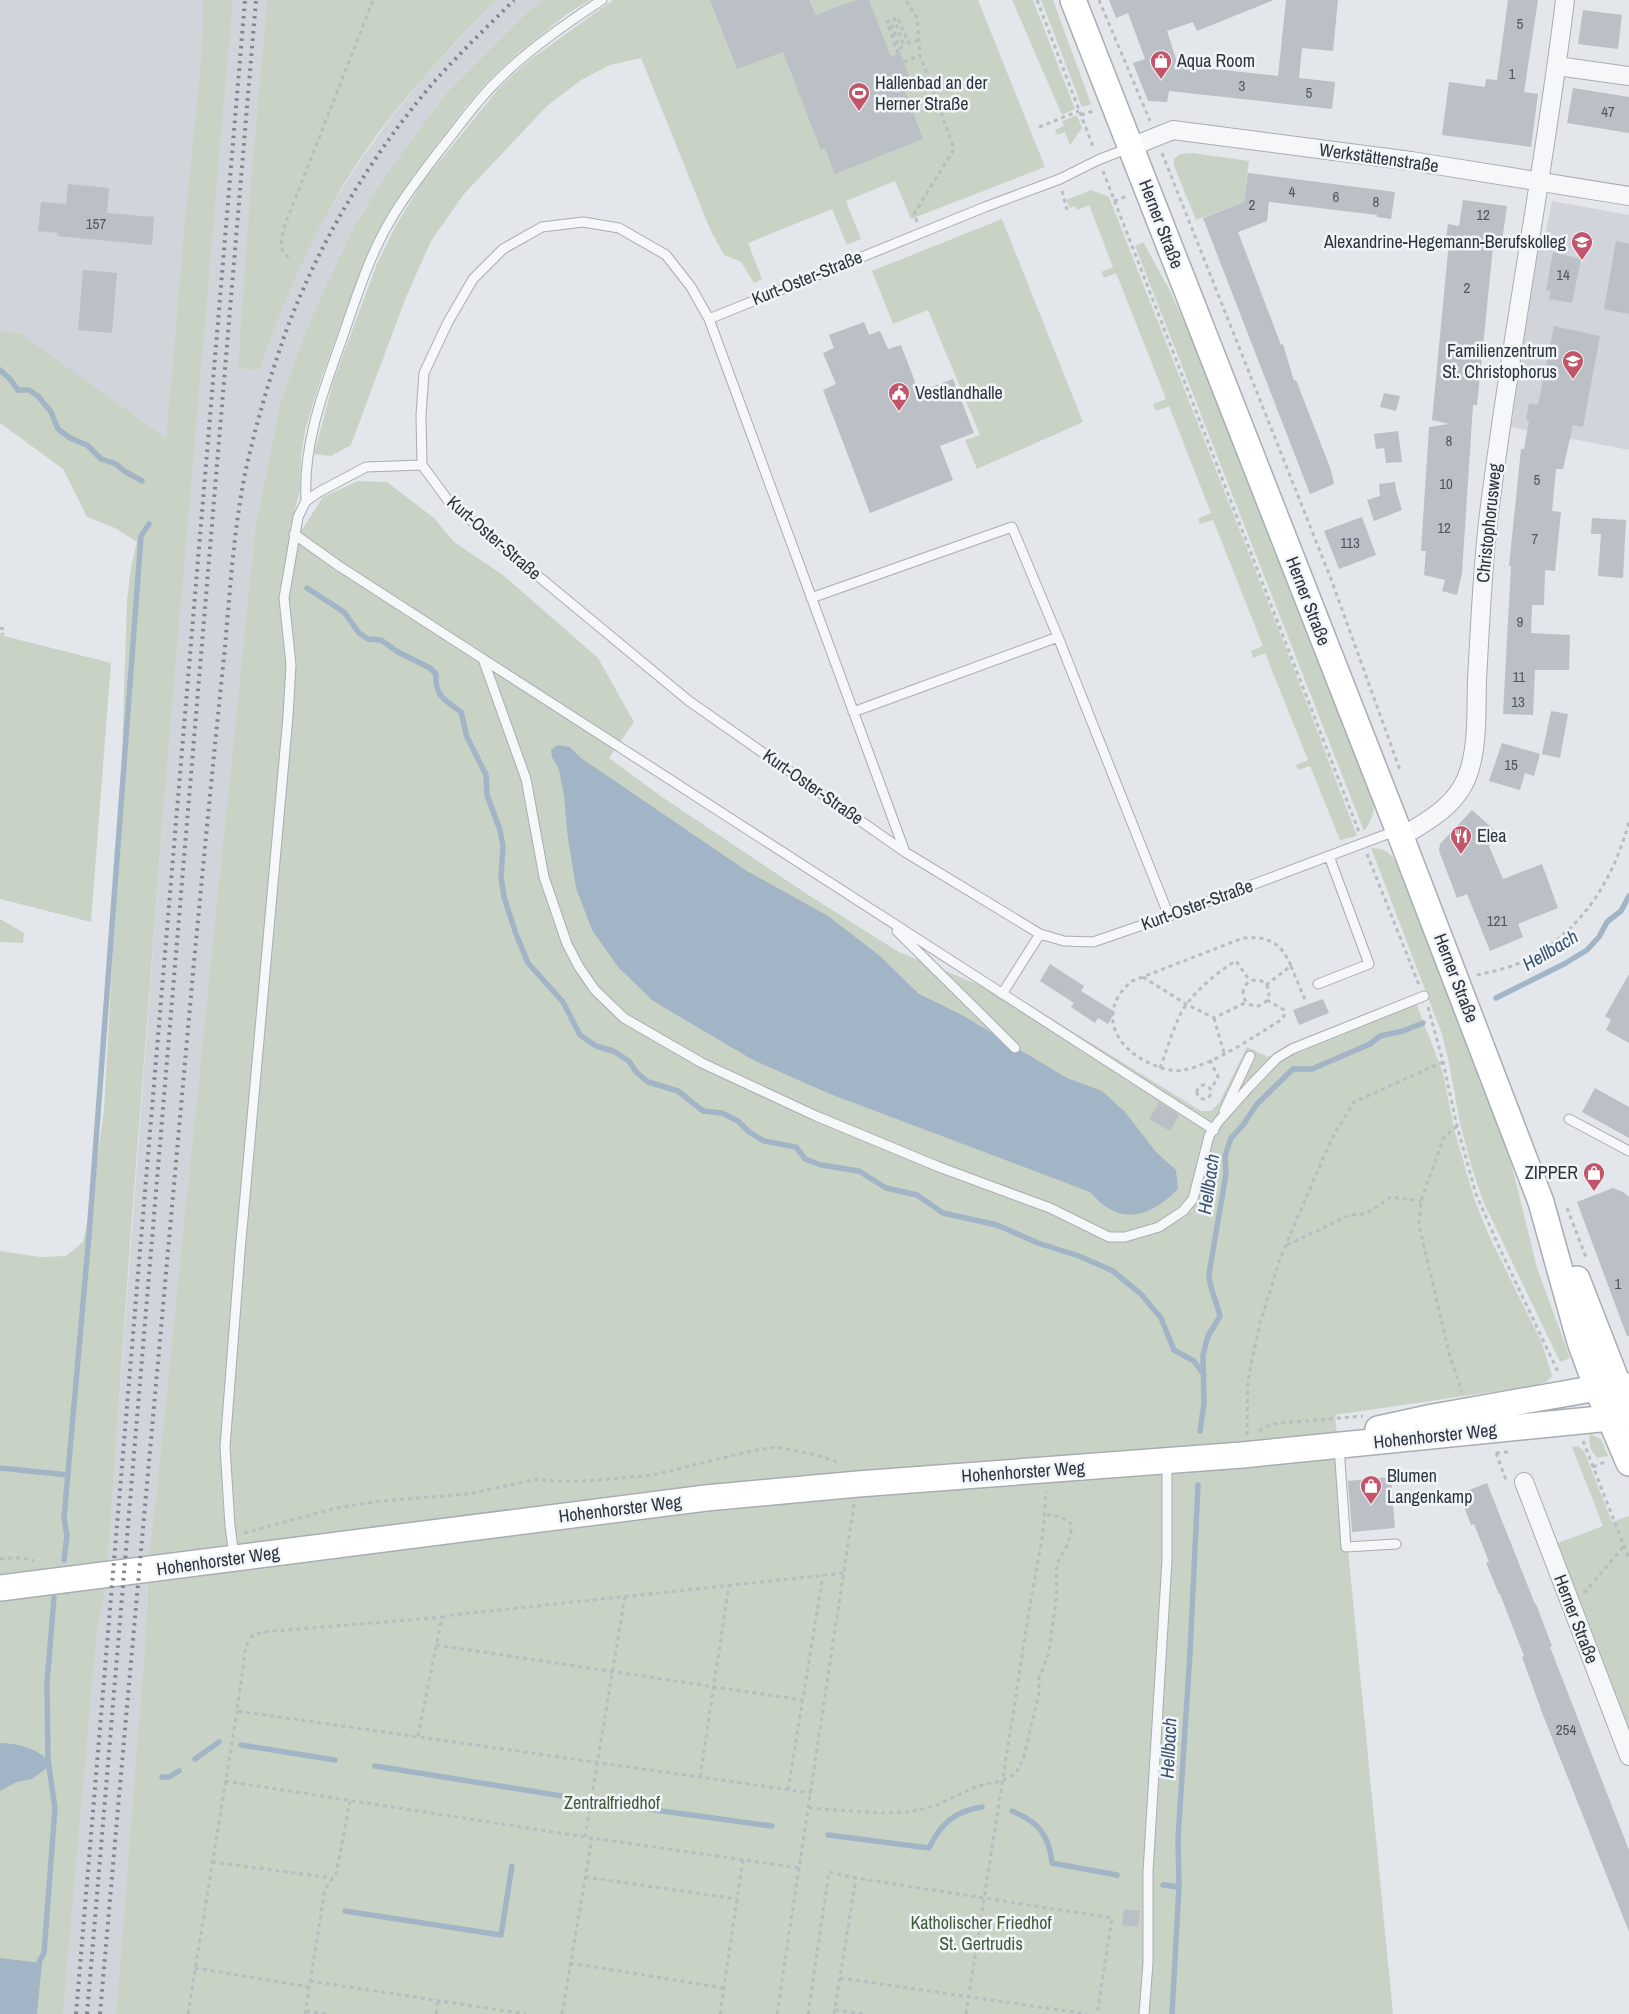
<svg xmlns="http://www.w3.org/2000/svg" width="1629" height="2014" font-family="'Archivo Narrow',sans-serif">
	<style>
		.built { fill: #d1d5db }
		.green { fill: #c9d3c5 }
		.water { fill: #a2b5c6 }
		.lines { fill: none; stroke-linecap: round; stroke-linejoin: round }
		.stream { stroke: #a2b5c6; stroke-width: 5.5 }
		.building { fill: #bbbfc6 }
		.lane-casing { stroke: #a8adb4; stroke-width: 11 }
		.street-casing { stroke: #a8adb4; stroke-width: 20 }
		.secondary-casing { stroke: #a8adb4; stroke-width: 28 }
		.path { stroke: #b9bcc1; stroke-width: 3; stroke-dasharray: 4 4; stroke-linecap: butt }
		.lane { stroke: #f5f7f8; stroke-width: 9 }
		.street { stroke: #f5f7f8; stroke-width: 18 }
		.secondary { stroke: #fff; stroke-width: 25 }
		.rail { stroke: #7e8692; stroke-width: 4; stroke-dasharray: 2.5 5; stroke-linecap: butt }
		.labels { text-anchor: middle; stroke-width: 5; stroke-linejoin: round; paint-order: stroke }
		.number-label { font-size: 15px; fill: #505762 }
		.poi-label { font-size: 18px; fill: #2c3440; stroke: #f2f5f7; text-anchor: start }
		.street-label { font-size: 18px; fill: #2c3440; stroke: #f2f5f7 }
		.park-label { font-size: 18px; fill: #425b3b; stroke: #f2f5f7 }
		.water-label { font-size: 19px; font-style: italic; fill: #3a5570; stroke: #f2f5f7 }
	</style>
	<rect width="100%" height="100%" fill="#e3e6ea"/>
	<!-- built -->
	<path class="built" d="M0,0h203l-1,50 -17,167 -19,221 -145,-103 -21,-5z
		M233,0h34l-16,177 -12,191 20,3 17,-48 21,-53 31,-59 33,-52 30,-41 34,-42 71,-76h47l-18,14 -79,79 -61,83 -30,49 -28,58 -24,54 -23,67 -25,126 -102,996 -5,33 -41,5 57,-762z
		M1552,201l77,14v235l-118,-23 20,-139 10,-54 4,1z
		M147,1581l-1,49 -30,384h-53l34,-383 9,-45z"/>
	<!-- green -->
	<path class="green" d="M203,0h30l-69,802 -33,428 -25,356 -9,45 -34,383h-63v-763l40,6 26,-1 17,-14 7,-32 14,-100 16,-290 7,-220 4,-33 6,-25 -22,-14 -28,-11 -24,-48 -63,-46v-93l21,4 145,104 19,-221 17,-167z
		M267,0h229c-48,50 -97,101 -136,159 -44,66 -75,137 -101,212l-21,-3 13,-191z
		M543,0h47l-23,14 -50,40 -29,27 -22,25 -54,72 -28,42 -20,42 -44,120 -15,48 -4,28 -1,32 -10,38 11,3 22,-34 35,-16 29,1 47,36 20,24 49,33 95,83 36,64 -25,36 53,39 151,101 86,54 134,55 168,104h10l8,-8 28,-56 21,10 20,-13 125,-49 30,78 12,59 19,66 15,38 53,107 10,33 -6,6 -8,3 -203,30 58,599h-1277l30,-384 2,-71 5,-34 102,-995 25,-126 23,-67 24,-54 28,-58 30,-49 61,-83 79,-79z
		M613,0h365l67,167 -134,52 -16,-38 -49,20 15,38 -14,6 -15,-36 -84,34 14,36 -8,4 -13,-21 -17,-7 -14,-26 -69,-171 -31,7 -29,15 -34,26 -83,88 -33,47 -25,56 -55,148 -20,11 -17,-2 20,-75 43,-115 19,-39 26,-42 78,-96 27,-25z
		M1012,0h21l42,109 -13,6z
		M1041,0h12l38,104 -9,3z
		M1077,115l5,13 -12,17 -5,-13 -8,3 -2,-5 9,-4 -2,-5z
		M1192,153l57,8 -5,41 -48,18 -22,-54v-7l6,-5z
		M1091,190l18,7 178,454 70,185 -17,4 -30,-74 -12,4 -2,-5 12,-5 -43,-107 -12,5 -2,-7 12,-5 -50,-126 -13,4 -2,-5 13,-6 -42,-107 -13,5 -3,-7 13,-5 -50,-126 -12,5 -3,-6 12,-5 -24,-62 -12,5 -2,-4 -5,2 -4,-8z
		M1002,219l81,203 -106,47 -12,-29 15,-5 -52,-125 -35,14 -21,-53z
		M1143,242l26,47 27,59 176,449c4,14 0,23 -8,34l-229,-585z
		M0,635l111,28 -20,259 -91,-23z
		M1371,848c12,0 20,5 27,15l107,275 32,130 33,90 -10,4 -77,-161 -12,-36 -11,-42 -12,-65 -6,-24z
		M0,919l24,14 -1,10 -23,-1z
		M1590,1434l11,5 7,17 -10,2c-7,-4 -10,-16 -8,-24z
		M1578,1446l6,5 28,71 17,-6v215l-74,-187 48,-18 -31,-79z"/>
	<!-- water -->
	<path class="water" d="M557,745l13,2 11,11 166,113 81,45 52,40 39,38 43,21 105,63 35,13 23,21 31,40 20,18 2,19c-29,29 -58,38 -88,3l-260,-98 -77,-34 -100,-59 -35,-34 -26,-37 -16,-42 -8,-49 -4,-43 -5,-26 -7,-13 -1,-7z
		M0,1743c16,0 36,5 48,17v7l-16,12 -15,3 -17,9z
		M0,1958l42,5 -5,51h-37z"/>
	<g class="lines">
		<!-- stream -->
		<path class="stream" d="M0,370l9,8 9,12h11l9,6 13,16 7,17 12,9 17,7 14,14 15,5 8,7 18,10
			M307,588l37,24 15,21 9,6 13,1 17,12 32,16 6,6c-1,23 8,25 25,38l6,25 19,38 1,20 13,35 3,16 -2,31 3,20 12,37 12,29 35,39 17,33 16,11 17,5 16,10 7,11 12,10 30,9 25,20 19,2 16,8 11,11 15,9 32,6 9,12 16,6 38,6 27,17 31,7 26,18 54,12 41,18 41,13 34,15 28,23 20,24 13,32 20,11 10,14
			M1496,998l68,-34 23,-14 12,-13 8,-15 14,-11 8,-15
			M1200,1431l4,-28 -1,-48 5,-19 12,-20c-3,-14 -11,-28 -11,-42l17,-100 -1,-18 6,-18 12,-13 14,-21 36,-35h19l58,-25 10,-8 23,-5 20,-8
			M0,1468l68,7
			M64,1560l3,-25 -3,-17 25,-283 52,-699 8,-12
			M241,1745l94,15
			M195,1759l24,-17
			M375,1766l187,30
			M162,1777h7l10,-6
			M604,1803l168,23
			M1012,1811c26,11 37,23 40,52l65,12
			M828,1835l101,13c12,-25 26,-37 53,-41
			M1163,1885l16,2
			M345,1911l156,24 11,-69
			M39,1962l5,-9 11,-145 -7,-48 -1,-77 7,-85
			M1172,2014l7,-127 -1,-49 12,-185 8,-168"/>
	</g>
	<!-- building -->
	<path class="building" d="M710,0h99l7,15 40,-15h13l22,57 9,-5 10,26 -3,1v3l-5,2 21,55 -88,35 -10,-26 -4,2 -38,-98 -46,17z
		M1109,0h165l-77,31 -4,-9 -26,9 11,34 100,11 8,-76h52l-5,51 -31,-3 -3,30 36,4 -3,27 -163,-18 -2,11 -19,-1 -15,-38 12,-4 -17,-46 -12,5z
		M1508,0h30l-14,92 14,2 -7,53 -89,-12 7,-53 36,5 1,-8 11,1z
		M1583,10l39,5 -4,34 -40,-5z
		M1573,88l56,9v36l-62,-10z
		M1248,173l147,19 -4,27 -14,-2v-2l-108,-13 -2,19 -29,11 43,113 2,-1 11,37 2,-1 35,90 3,14 -24,10 -107,-276 41,-16z
		M68,184l41,4 -2,25 47,4 -2,28 -95,-9 1,-3 -20,-2 3,-29 25,2z
		M1463,200l44,6 -6,42 -8,-1 -16,158h-4l-11,168 -5,22 -15,-4 3,-11 -21,-5 2,-24h-5l8,-124 20,-3 -17,-4 17,-179 -3,-1 2,-16 11,2z
		M1616,241l13,3v70l-25,-5z
		M1553,252l28,7 -9,44 -23,-4 2,-8 -5,-1z
		M83,270l34,3 -5,60 -34,-3z
		M864,322l5,13 11,-4 8,18 13,-4 18,47 34,-13 21,54 -34,13 13,34 -83,33 -47,-123 13,-6 -13,-31 11,-5 -5,-13z
		M1554,326l46,10 -17,91 -10,-2 -10,44h-7l-4,42 9,1 -6,59 -10,-1 -1,35h-12l-1,28 39,2 -1,35h-34l-2,45 -30,-1 8,-148h-2l12,-117h3l5,-28 -3,-1 3,-17 9,2z
		M1384,393l16,3 -4,15 -16,-4z
		M1398,431l4,31 -16,1 -2,-15 -8,1 -2,-15z
		M1395,482l1,8 6,20 -28,11 -7,-21 13,-4 -1,-12z
		M1362,517l14,38 -37,14 -15,-38z
		M1592,518l34,2 -3,58 -25,-2 3,-42h-10z
		M1551,711l17,3 -8,44 -18,-4z
		M1502,743l38,11 -6,22 -9,-3 -5,17 -31,-9z
		M1472,810l28,25 -11,11 14,33 39,-15 16,44 -40,16 5,13 -33,14 -23,-57 -10,4 -18,-47 1,-7z
		M1050,964l34,22 -3,5 34,21 -7,12 -10,-6 -3,5 -24,-16 3,-4 -34,-22z
		M1629,974v69l-23,-13 5,-10 -6,-4z
		M1323,999l6,14 -30,12 -6,-15z
		M1595,1088l34,19v31l-47,-26z
		M1159,1102l20,13 -9,16 -21,-12z
		M1613,1188l10,4 6,5v139h-2l-50,-134z
		M1391,1477l4,51 -43,4 -4,-51z
		M1487,1483l48,121h1l16,42 -2,1 79,203v82l-86,-217 -21,-58 2,-1 -24,-62h-1l-13,-31 3,-1 -15,-38 -3,1 -12,-31z
		M1124,1909l16,2 -2,16 -16,-2z"/>
	<g class="lines">
		<!-- lane casing -->
		<g class="lane-casing">
			<path id="lane" d="M1129,148l-31,12 -38,19 -75,28 -276,112 -18,-32 -25,-32 -47,-27 -36,-6 -41,5 -39,22 -30,30 -25,43 -24,51 -3,42 1,50 28,38 239,198 216,151 135,82 24,7 29,1 76,-26 229,-86
				M709,319l196,533
				M306,501c-3,-54 15,-104 33,-154 15,-42 28,-87 51,-126 16,-28 37,-54 57,-80 15,-19 30,-40 48,-58 31,-32 70,-59 107,-83
				M294,534l45,32 144,93 43,120 18,98 23,67 12,23 16,23 29,28 78,45 114,53 123,51 111,41 59,29h16l34,-10 24,-16 10,-12 16,-63 9,-14 31,-35 28,-29 15,-9 132,-53
				M811,598l201,-71 46,110 -205,75
				M1058,637l111,279
				M483,659l731,471
				M897,931l118,117
				M1318,984l51,-20 -40,-108
				M1002,994l38,-60
				M1224,1111l26,-55
				M1569,1119l60,32
				M1339,1446l7,101 50,-3
				M234,1556l-4,-30 -5,-79 15,-195 48,-536 3,-51 -7,-67 14,-81 8,-16 13,-9 47,-25 56,-2
				M1144,2014l4,-51v-91l19,-312v-99"/>
		</g>
		<!-- street casing -->
		<g class="street-casing">
			<path id="street" d="M1557,66l72,10
				M1131,147l42,-17 238,31 218,35
				M1401,837c29,-17 60,-34 69,-69 8,-28 6,-59 7,-88 3,-53 5,-105 11,-158 21,-175 56,-347 77,-522
				M1524,1482l105,274"/>
		</g>
		<!-- secondary casing -->
		<g class="secondary-casing">
			<path id="secondary" d="M1073,0l328,837 140,365 39,140 17,46 32,75
				M1577,1279l47,121
				M1378,1429l55,-12 164,-29 32,-2
				M0,1588l706,-90 152,-14 384,-29 368,-37h19"/>
		</g>
		<!-- path -->
		<path class="path" d="M1037,0l57,149
			M1099,0l51,121
			M898,53l-11,-31 3,-1 10,27 4,-2 -10,-27 3,-2 12,26 10,-3
			M904,62l16,-7
			M905,83l5,7 20,-8 -10,-27 -3,-37 -11,-18
			M1081,115l12,-4
			M1039,127l40,-16
			M1162,153l169,426 69,191
			M1103,171l256,661
			M1062,191l5,19
			M1114,201l13,-5
			M917,222l-3,-8 40,-65 -24,-67
			M289,257c-11,-6 -7,-16 -6,-27l90,-230
			M0,628l4,1 -2,6
			M1367,854l52,131
			M1291,966l15,36
			M1477,975c13,-3 28,-6 40,-11 61,-27 95,-80 112,-142
			M1143,977l43,27 28,14 33,-16
			M1243 993a13 13 0 1 1 26 0a13 13 0 1 1-26 0Z
			M1266,985l25,-19c-10,-24 -23,-30 -48,-28l-111,43c-36,30 -18,68 22,84 9,4 19,7 29,5 30,-5 72,-34 98,-50l3,-4v-6l-17,-10
			M1428,1007l15,55 14,64 19,68 24,55 59,125
			M1214,1018l10,35
			M1210,1060l8,17 -7,12
			M1160,1068c7,-18 12,-37 21,-55 8,-17 38,-43 55,-52l14,20
			M1197 1092a7 7 0 1 1 14 0a7 7 0 1 1-14 0Z
			M1457,1126l-13,11 -23,64 -2,24 31,132 12,35
			M1567,1208l20,52
			M1287,1245l63,-30 16,-1 25,-17 30,4
			M1259,1431l12,-7 92,-8
			M1247,1435l1,-56 12,-56 21,-67 50,-116 23,-38 89,-40
			M1583,1441l46,118
			M1496,1453l12,-1
			M1496,1453l10,27
			M1593,1467l12,-5
			M244,1533l92,-25 45,-7 87,-7 69,-15 15,2h35l66,-6 102,-25 22,-3 39,8 25,8
			M0,1559c11,-1 23,-2 34,2
			M1584,1593l40,-47
			M444,1617l-182,15 -10,4 -6,10 -9,65 574,82
			M436,1645l366,55
			M418,1736l23,-114 3,-5 8,-2 393,-42
			M700,1777l29,-192
			M225,1781l367,57 208,30
			M788,1790l35,-215
			M809,1808l71,5 29,-1 26,-6 42,-20 25,-5 14,-8 7,-13 16,-67v-15l10,-25 8,-61 -1,-21 2,-9 9,-16 4,-12v-10c-9,-8 -15,-9 -27,-9
			M585,1837l40,-241
			M212,1862l121,16
			M585,1877l152,22
			M570,1963l154,25
			M195,1968l114,19
			M840,1978l247,36
			M310,1981l216,33
			M835,2010l29,4
			M306,2011l20,3
			M188,2014l49,-303
			M305,2014l20,-125 11,-15 14,-73
			M436,2014l2,-13
			M562,2014l30,-176
			M720,2014l23,-154
			M777,2014l77,-510
			M808,2014l21,-142 27,6 256,40 -15,96
			M834,2014l22,-136
			M966,2014l64,-409 13,-72 3,-42"/>
		<!-- lane -->
		<use href="#lane" class="lane"/>
		<!-- street -->
		<use href="#street" class="street"/>
		<!-- secondary -->
		<use href="#secondary" class="secondary"/>
		<!-- rail -->
		<path class="rail" d="M76,2014l169,-2014
			M87,2014l169,-2014
			M100,2014c30,-347 62,-694 93,-1041 10,-106 20,-211 31,-316 6,-62 9,-126 22,-188 10,-45 23,-89 38,-132 33,-92 86,-180 149,-254 26,-29 54,-56 81,-83"/>
	</g>
	<!-- icons -->
	<defs>
		<g id="shop-pin" transform="scale(1.125)"><path d="M0 17L-7.5 6A9.5 9.5 0 1 1 7.5 6Z" fill="#c1556a" stroke="#f2f5f7"/><path d="M-5-2.5h2.3a2.7 3.5 0 0 1 5.4 0H5L5.5 6h-11ZM-1.5-2.5h3a1.5 2.3 0 0 0-3 0Z" fill="#fff"/></g>
		<g id="stadium-pin" transform="scale(1.125)"><path d="M0 17L-7.5 6A9.5 9.5 0 1 1 7.5 6Z" fill="#c1556a" stroke="#f2f5f7"/><path d="M0-5a6.5 5 0 1 0 0 10a6.5 5 0 1 0 0-10ZM-3.5-1.8h7v3.6h-7Z" fill="#fff"/></g>
		<g id="school-pin" transform="scale(1.125)"><path d="M0 17L-7.5 6A9.5 9.5 0 1 1 7.5 6Z" fill="#c1556a" stroke="#f2f5f7"/><path d="M0-5L7-2L0 1L-7-2ZM-4 1L0 2.5L4 1V4Q0 6-4 4Z" fill="#fff"/></g>
		<g id="civic-pin" transform="scale(1.125)"><path d="M0 17L-7.5 6A9.5 9.5 0 1 1 7.5 6Z" fill="#c1556a" stroke="#f2f5f7"/><path d="M-.6-6.5H3V-4.5H.6V-3L4-1V1h2V6H-6V1h2V-1L-.6-3ZM-1.2 2.5V6h2.4V2.5Z" fill="#fff"/></g>
		<g id="restaurant-pin" transform="scale(1.125)"><path d="M0 17L-7.5 6A9.5 9.5 0 1 1 7.5 6Z" fill="#c1556a" stroke="#f2f5f7"/><path d="M-5-6h1v4h1v-4h1v4h1v-4h1v5L-1.5 .5V6h-2V.5L-5-1ZM5-6V6H3V1.5H1.5Q1.5-4 5-6Z" fill="#fff"/></g>
	</defs>
	<g fill-rule="evenodd">
		<use href="#shop-pin" x="1161" y="61"/>
		<use href="#stadium-pin" x="859" y="93"/>
		<use href="#school-pin" x="1582" y="242"/>
		<use href="#school-pin" x="1573" y="361"/>
		<use href="#civic-pin" x="899" y="393"/>
		<use href="#restaurant-pin" x="1461" y="836"/>
		<use href="#shop-pin" x="1594" y="1173"/>
		<use href="#shop-pin" x="1371" y="1486"/>
	</g>
	<g class="labels">
		<!-- number labels -->
		<g class="number-label">
			<text x="1520" y="29">5</text>
			<text x="1512" y="79">1</text>
			<text x="1242" y="91">3</text>
			<text x="1309" y="98">5</text>
			<text x="1608" y="117">47</text>
			<text x="1292" y="197">4</text>
			<text x="1336" y="202">6</text>
			<text x="1376" y="207">8</text>
			<text x="1252" y="210">2</text>
			<text x="1483" y="220">12</text>
			<text x="96" y="229">157</text>
			<text x="1563" y="280">14</text>
			<text x="1467" y="293">2</text>
			<text x="1449" y="446">8</text>
			<text x="1537" y="485">5</text>
			<text x="1446" y="489">10</text>
			<text x="1444" y="533">12</text>
			<text x="1535" y="544">7</text>
			<text x="1350" y="548">113</text>
			<text x="1520" y="627">9</text>
			<text x="1519" y="682">11</text>
			<text x="1518" y="707">13</text>
			<text x="1511" y="770">15</text>
			<text x="1497" y="926">121</text>
			<text x="1618" y="1289">1</text>
			<text x="1566" y="1735">254</text>
		</g>
		<!-- poi labels -->
		<g class="poi-label">
			<text x="1177" y="67">Aqua Room</text>
			<text x="875" y="89">Hallenbad an der<tspan x="875" dy="21">Herner Straße</tspan></text>
			<text x="1566" y="248" text-anchor="end">Alexandrine-Hegemann-Berufskolleg</text>
			<text x="1557" y="357" text-anchor="end">Familienzentrum<tspan x="1557" dy="21">St. Christophorus</tspan></text>
			<text x="915" y="399">Vestlandhalle</text>
			<text x="1477" y="842">Elea</text>
			<text x="1578" y="1179" text-anchor="end">ZIPPER</text>
			<text x="1387" y="1482">Blumen<tspan x="1387" dy="21">Langenkamp</tspan></text>
		</g>
		<!-- street labels -->
		<g class="street-label">
			<text transform="translate(1379 158) rotate(8)" y="6">Werkstättenstraße</text>
			<text transform="translate(1161 224) rotate(69)" y="6">Herner Straße</text>
			<text transform="translate(807 278) rotate(-22)" y="6">Kurt-Oster-Straße</text>
			<text transform="translate(1489 523) rotate(-84)" y="6">Christophorusweg</text>
			<text transform="translate(494 538) rotate(41)" y="6">Kurt-Oster-Straße</text>
			<text transform="translate(1308 601) rotate(69)" y="6">Herner Straße</text>
			<text transform="translate(813 787) rotate(35)" y="6">Kurt-Oster-Straße</text>
			<text transform="translate(1197 905) rotate(-20)" y="6">Kurt-Oster-Straße</text>
			<text transform="translate(1456 978) rotate(69)" y="6">Herner Straße</text>
			<text transform="translate(1435 1436) rotate(-6)" y="6">Hohenhorster Weg</text>
			<text transform="translate(1023 1472) rotate(-4)" y="6">Hohenhorster Weg</text>
			<text transform="translate(620 1509) rotate(-7)" y="6">Hohenhorster Weg</text>
			<text transform="translate(218 1561) rotate(-8)" y="6">Hohenhorster Weg</text>
			<text transform="translate(1576 1619) rotate(69)" y="6">Herner Straße</text>
		</g>
		<!-- park labels -->
		<g class="park-label">
			<text x="612" y="1809">Zentralfriedhof</text>
			<text x="981" y="1929">Katholischer Friedhof<tspan x="981" dy="21">St. Gertrudis</tspan></text>
		</g>
		<!-- water labels -->
		<g class="water-label">
			<text transform="translate(1550 950) rotate(-31)" y="7">Hellbach</text>
			<text transform="translate(1208 1184) rotate(-82)" y="7">Hellbach</text>
			<text transform="translate(1168 1748) rotate(-87)" y="7">Hellbach</text>
		</g>
	</g>
</svg>
